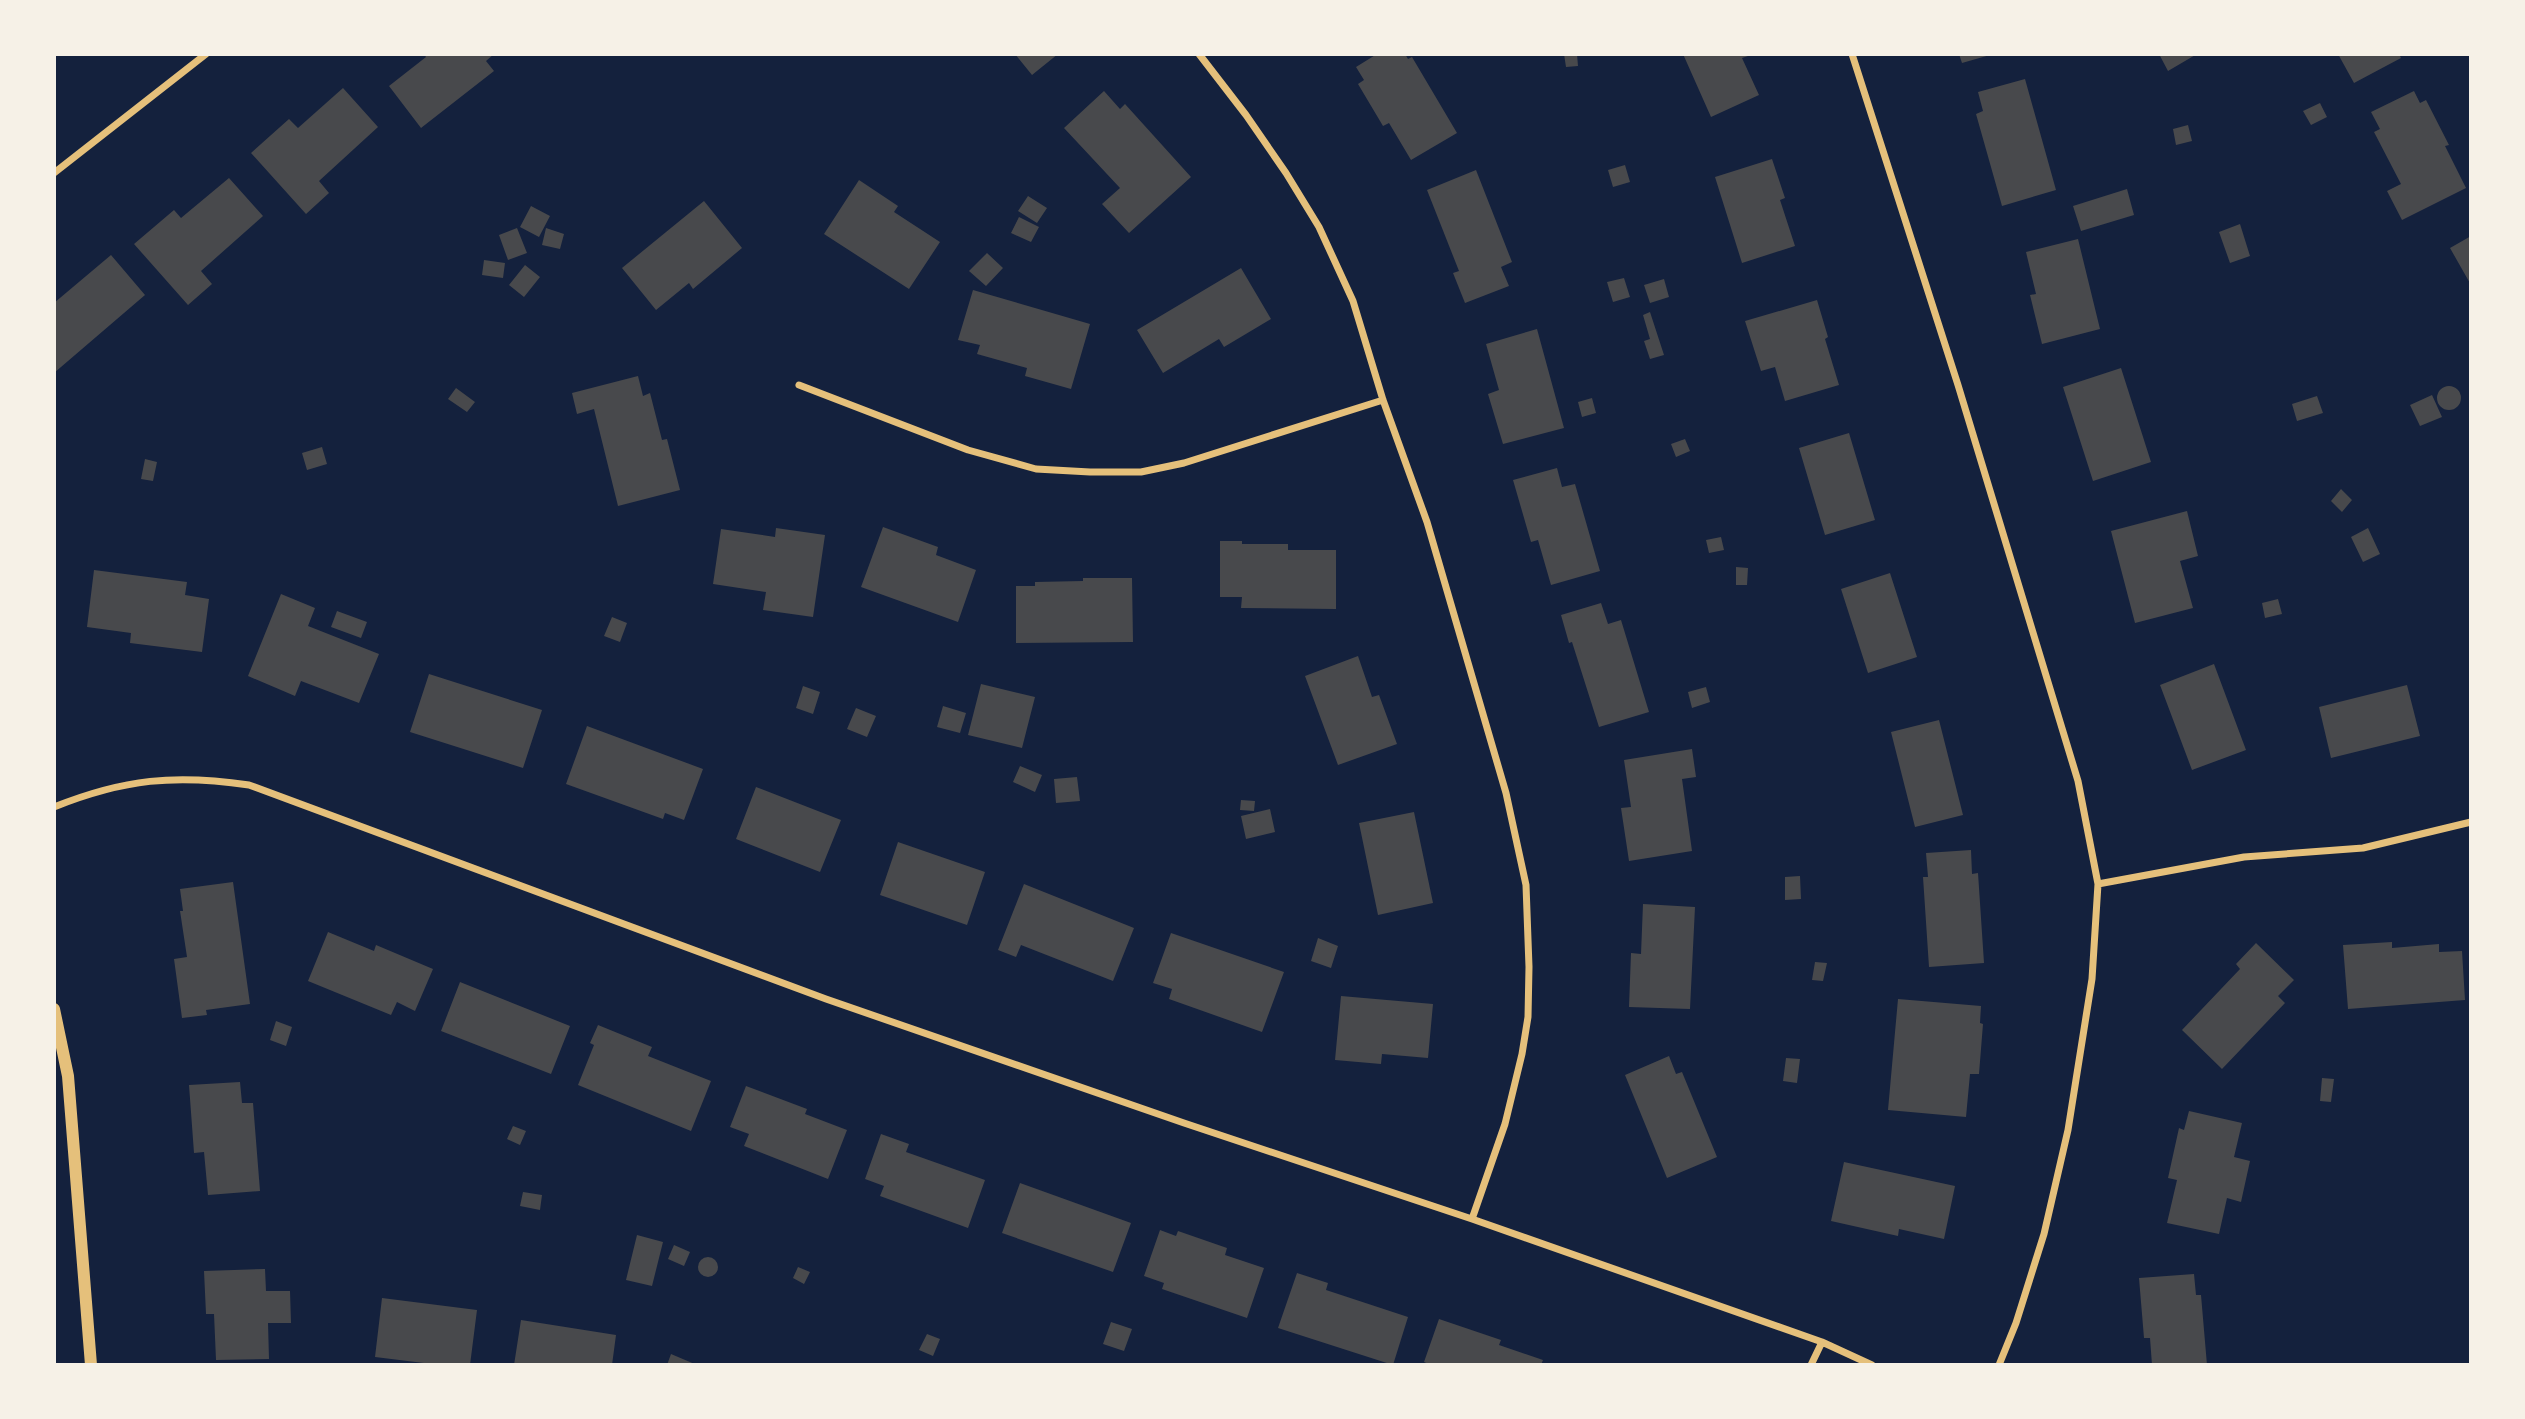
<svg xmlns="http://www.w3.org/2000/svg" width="2525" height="1419" font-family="'Source Sans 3',sans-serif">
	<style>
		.building { fill: #48494c }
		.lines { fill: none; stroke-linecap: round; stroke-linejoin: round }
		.minor { stroke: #e5c07b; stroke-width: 7 }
		.tertiary { stroke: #e5c07b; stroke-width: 12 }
	</style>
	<rect width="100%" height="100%" fill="#14213d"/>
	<!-- building -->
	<path class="building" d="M424,54h70l-8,7 8,10 -73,57 -32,-42 37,-29z
		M1015,54h43l-26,21z
		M1377,54h28l3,5 4,-2 45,76 -46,27 -22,-37 -6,3 -25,-42 6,-4 -8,-13z
		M1564,54h13l1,12 -12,1z
		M1683,54h64l1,2 -6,2 17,37 -48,22z
		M1959,54h31v1l-28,8z
		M2159,54h38l-29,17z
		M2338,54h61l2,4 -47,25z
		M2025,79l31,111 -54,16 -26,-92 7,-3 -5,-19z
		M343,88l35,39 -59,54 10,12 -23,21 -55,-61 38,-34 9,9z
		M1104,91l16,18 5,-5 66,73 -62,56 -27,-29 18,-16 -56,-60z
		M2414,91l6,12 6,-3 23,45 -4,1 21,42 -64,32 -15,-29 14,-7 -27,-52 6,-3 -9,-17z
		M2320,103l7,14 -16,8 -8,-14z
		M2188,125l4,16 -16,4 -3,-16z
		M1772,159l13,39 -5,2 15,46 -53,17 -27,-86z
		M1625,165l5,17 -17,5 -5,-17z
		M1476,170l36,92 -11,5 8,19 -44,17 -12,-30 6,-2 -32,-81z
		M229,178l34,38 -62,55 11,13 -24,21 -54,-61 40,-34 7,8z
		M859,180l39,26 -4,6 46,30 -31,47 -85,-55z
		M2127,189l7,26 -53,16 -8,-25z
		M1028,196l19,12 -10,15 -19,-12z
		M704,201l38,47 -49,41 -4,-6 -33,27 -34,-42z
		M531,206l19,10 -11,21 -19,-10z
		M1019,217l20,10 -8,15 -20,-9z
		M2240,224l10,32 -20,7 -11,-31z
		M517,228l10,25 -19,7 -9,-25z
		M546,228l18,6 -4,15 -18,-4z
		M2471,236v49l-21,-37z
		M2078,239l22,90 -58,15 -12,-49 6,-1 -10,-42z
		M987,253l16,15 -17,18 -17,-15z
		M111,255l34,40 -91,78v-70z
		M484,260l21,3 -2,15 -21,-3z
		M525,265l15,12 -16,20 -15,-12z
		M1241,268l30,51 -47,28 -5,-8 -56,34 -26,-43z
		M1624,278l6,19 -17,5 -6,-20z
		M1664,279l5,18 -19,6 -6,-18z
		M973,290l117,34 -19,65 -46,-13 2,-8 -50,-14 3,-9 -22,-5z
		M1817,300l11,37 -3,2 14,46 -54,16 -10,-34 -14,4 -16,-50z
		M1650,312l14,43 -14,4 -6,-18 6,-2 -7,-24z
		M1537,329l27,99 -61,16 -15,-50 11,-4 -13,-46z
		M2121,368l30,94 -58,19 -30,-94z
		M638,376l5,20 7,-3 12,47 5,-1 13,51 -62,16 -24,-97 -17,5 -5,-21z
		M2437 398a12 12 0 1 1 24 0a12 12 0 1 1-24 0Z
		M456,388l19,14 -8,10 -19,-13z
		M2432,395l10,22 -22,9 -10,-21z
		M2317,396l6,17 -26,8 -5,-17z
		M1592,398l4,15 -14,4 -4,-15z
		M1849,433l26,87 -50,15 -26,-87z
		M1685,439l5,12 -14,6 -5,-13z
		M322,447l5,17 -20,6 -5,-17z
		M145,459l12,3 -4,19 -12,-2z
		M1557,468l5,19 13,-3 25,87 -49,14 -13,-45 -7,2 -18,-62z
		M2341,489l11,11 -10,12 -11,-11z
		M2187,511l11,45 -18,5 13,47 -58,15 -24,-92z
		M883,527l55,20 -2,8 40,15 -18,52 -97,-35z
		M776,528l49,7 -12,82 -50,-7 3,-18 -53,-8 8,-55 54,8z
		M2368,528l12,26 -17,8 -12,-25z
		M1721,537l3,13 -15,3 -3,-13z
		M1220,541h22v3h46v6h48v59l-95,-1 1,-11h-22z
		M1736,567l12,1 -1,17h-11z
		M94,570l93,12 -2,13 24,4 -7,53 -72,-9 1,-10 -44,-6z
		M1890,573l27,84 -49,16 -27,-84z
		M1083,578h49l1,64 -117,1v-57h19v-4l48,-1z
		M281,594l34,14 -7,18 71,28 -20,49 -58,-22 -6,15 -47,-20z
		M2278,599l4,15 -17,4 -3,-15z
		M1601,603l7,21 13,-4 28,92 -50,15 -27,-85 -3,1 -8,-28z
		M337,611l30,11 -6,16 -30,-11z
		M612,617l15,6 -7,19 -16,-6z
		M1358,656l14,41 7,-2 18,49 -59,21 -33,-89z
		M2214,664l32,86 -54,20 -32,-85z
		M429,674l113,36 -19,58 -113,-36z
		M981,684l54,13 -13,51 -54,-13z
		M2407,685l13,51 -89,22 -12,-51z
		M803,686l17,6 -7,22 -17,-6z
		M1706,687l4,15 -18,6 -4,-16z
		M943,706l23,7 -6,20 -23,-6z
		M856,708l20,8 -9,21 -20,-8z
		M1939,720l24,95 -48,12 -24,-95z
		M587,726l116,43 -19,51 -19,-7 -2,6 -97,-35z
		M1692,749l4,28 -14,2 10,72 -63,10 -8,-53 10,-1 -7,-47z
		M1020,766l22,9 -7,17 -22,-10z
		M1077,777l3,24 -24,2 -2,-24z
		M756,787l85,33 -21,52 -84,-33z
		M1241,800l14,1 -1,10 -14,-1z
		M1270,809l5,23 -29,7 -5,-23z
		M1414,812l19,91 -55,12 -19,-92z
		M898,842l87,30 -18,53 -87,-30z
		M1971,850l1,24 6,-1 6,90 -55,4 -6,-90h5l-2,-24z
		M1800,876l1,23 -16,1v-23z
		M233,882l17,122 -44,6 1,5 -25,3 -8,-59 13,-2 -7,-46h3l-3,-22z
		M1024,884l110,44 -21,53 -92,-36 -5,12 -18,-7z
		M1643,904l52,3 -5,102 -61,-2 2,-54 10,1z
		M328,932l46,19 2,-6 57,24 -18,42 -18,-9 -6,13 -83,-34z
		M1171,933l113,39 -22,60 -93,-33 3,-10 -19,-6z
		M1318,938l20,8 -7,22 -20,-7z
		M2392,942v6l47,-4v8l23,-1 3,49 -117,9 -5,-64z
		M2256,943l38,37 -16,16 7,7 -63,66 -40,-39 58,-61 -4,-5z
		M1815,962l12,1 -4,18 -11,-1z
		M460,982l110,44 -19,48 -110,-43z
		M1341,996l92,8 -5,54 -46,-4 -1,10 -46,-4z
		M1898,999l83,7 -1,17 3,1 -4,50h-9l-4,43 -78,-7z
		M276,1021l16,6 -6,19 -16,-6z
		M598,1025l54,22 -4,9 63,25 -20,50 -113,-46 16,-40 -4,-2z
		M1669,1056l7,18 6,-2 35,85 -50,21 -42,-103z
		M1786,1058l14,1 -3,24 -14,-2z
		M2322,1078l12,1 -3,23 -11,-1z
		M240,1082l2,21h11l7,88 -52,4 -4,-43 -10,1 -5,-68z
		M746,1086l61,23 -2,5 42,16 -19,49 -84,-33 5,-12 -19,-7z
		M2189,1111l53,12 -8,34 16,4 -9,41 -14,-4 -8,36 -52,-11 10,-43 -9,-2 11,-50 5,2z
		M513,1126l13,5 -6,14 -13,-6z
		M881,1134l28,10 -3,8 79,28 -17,48 -88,-32 4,-10 -19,-7z
		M1844,1162l111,24 -11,53 -45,-10 -1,7 -67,-15z
		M1020,1183l111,40 -18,49 -111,-39z
		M523,1192l19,3 -2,15 -20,-4z
		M1160,1230l16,6 2,-5 49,17 -2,7 39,13 -17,50 -85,-29 2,-6 -20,-7z
		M637,1235l26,7 -11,44 -26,-6z
		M674,1245l16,7 -6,14 -16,-7z
		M698 1267a10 10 0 1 1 20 0a10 10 0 1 1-20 0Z
		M798,1267l12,5 -6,12 -11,-6z
		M265,1269l1,22h24l1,32h-23l1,36 -53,1 -2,-46h-8l-2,-43z
		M1297,1273l31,10 -2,7 82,27 -15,48 -115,-37z
		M2194,1274l2,21h5l6,70h-55l-2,-27h-6l-5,-60z
		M382,1298l95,12 -7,55h-30l-65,-8z
		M1439,1319l62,21 -2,5 44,15 -2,5h-110l-7,-3z
		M521,1320l95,15 -4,30h-98z
		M1111,1322l21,7 -8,22 -21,-7z
		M927,1334l13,5 -7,17 -14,-6z
		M671,1354l26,11h-30z"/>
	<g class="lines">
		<!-- minor -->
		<path class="minor" d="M1199,54l47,61 40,58 33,54 34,74 30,99 44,122 79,271 20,92 3,82 -1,50 -6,37 -17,70 -33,95
			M1852,54l106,331 120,396 20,103 -6,95 -24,151 -24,104 -28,89 -17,42
			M54,173l152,-119
			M799,385l169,65 68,19 54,3h51l43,-9 199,-63
			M54,807c70,-28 121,-33 195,-22l577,214 358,124 288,96 350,123 50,23
			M2098,884l146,-27 119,-9 108,-26
			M1811,1365l11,-23"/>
		<!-- tertiary -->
		<path class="tertiary" d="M54,1009l14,67 23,289"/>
	</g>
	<!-- border -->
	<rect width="2525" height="1419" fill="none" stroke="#f6f1e7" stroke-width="112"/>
</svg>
